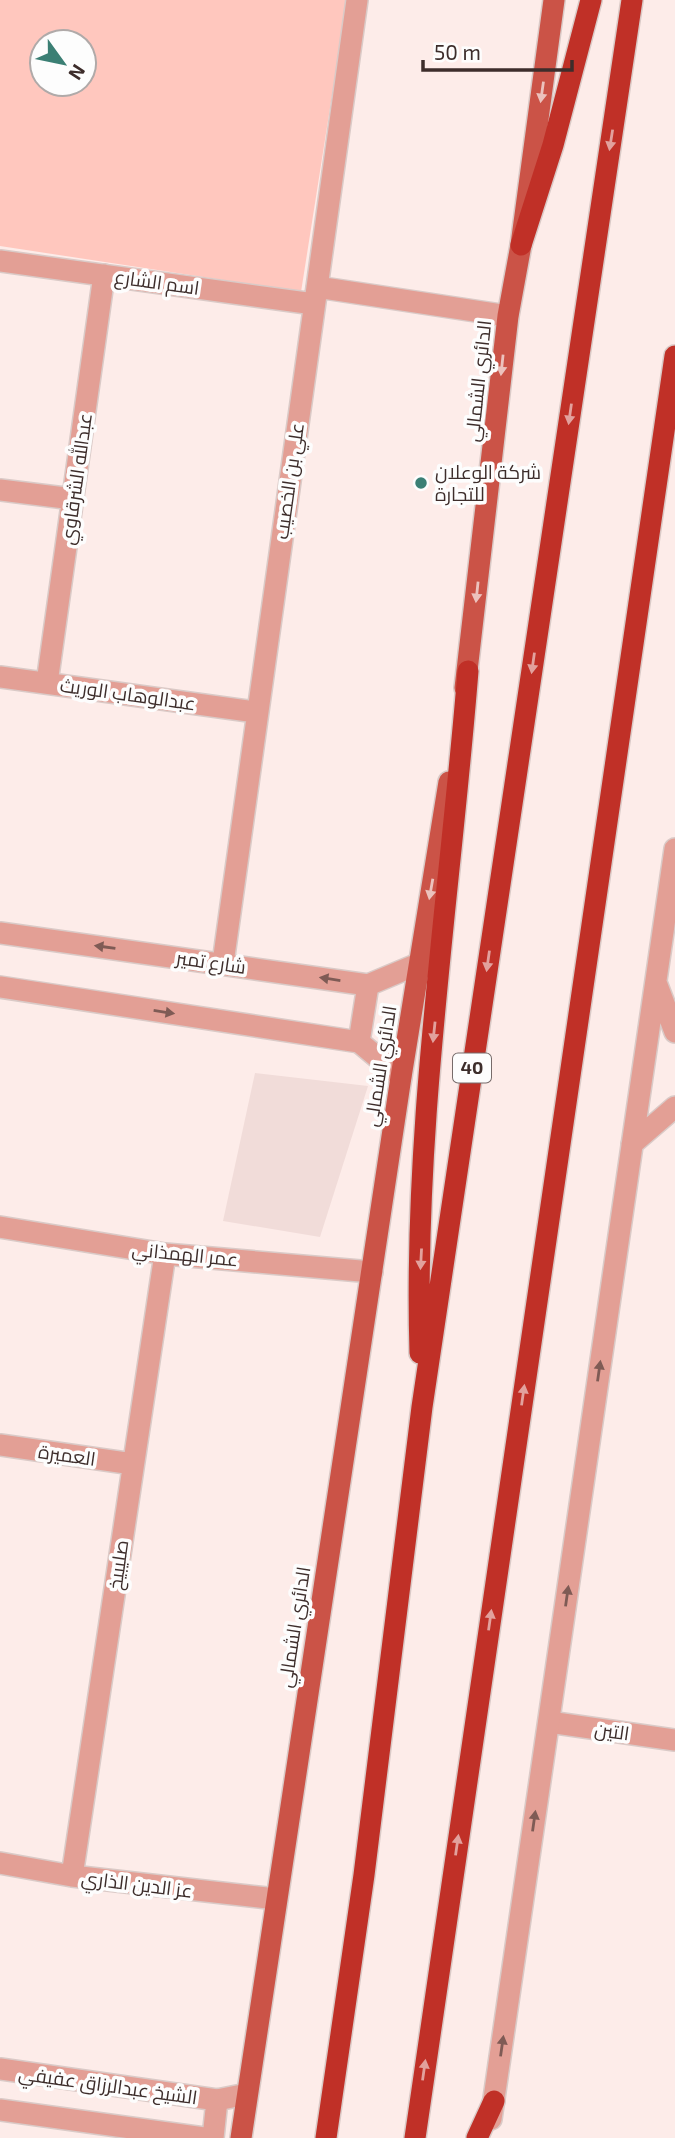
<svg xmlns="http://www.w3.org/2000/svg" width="675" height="2138" font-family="'Exo 2',Cairo,sans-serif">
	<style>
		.built { fill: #f1dcd9 }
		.garden { fill: #ffc7be; fill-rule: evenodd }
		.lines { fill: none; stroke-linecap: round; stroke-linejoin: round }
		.minor-casing { stroke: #dacac7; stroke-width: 24 }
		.tertiary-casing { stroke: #dacac7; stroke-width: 24 }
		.primary-casing { stroke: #dacac7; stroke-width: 24 }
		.motorway-casing { stroke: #dacac7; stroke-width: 24 }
		.minor { stroke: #e39f95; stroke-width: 21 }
		.tertiary { stroke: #e39f95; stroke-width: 21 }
		.primary { stroke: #cb5347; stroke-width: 21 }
		.motorway { stroke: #c03027; stroke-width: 21 }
		.oneway { fill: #ecc2bd }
		.oneway2 { fill: #e2a19d }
		.oneway3 { fill: #7f5b55 }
		.poi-dot { fill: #3b7f74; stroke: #fdfdfd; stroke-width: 2.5 }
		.labels { text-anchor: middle; stroke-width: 7; stroke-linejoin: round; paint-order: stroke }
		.shield { fill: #fdfdfd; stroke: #776b6a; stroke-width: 2 }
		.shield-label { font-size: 18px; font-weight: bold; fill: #3d2d2b }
		.street-label { font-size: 19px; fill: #3d2d2b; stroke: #fdfdfd }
		.poi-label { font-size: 19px; fill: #3d2d2b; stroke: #fdfdfd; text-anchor: start }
	</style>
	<rect width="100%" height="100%" fill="#fdece9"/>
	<!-- built -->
	<path class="built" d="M255,1073l113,13 -48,151 -97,-16z"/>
	<!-- garden -->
	<path class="garden" d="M0,0h347l-46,292 -301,-46zM42,42h42v42h-42z"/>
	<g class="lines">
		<!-- minor casing -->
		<g class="minor-casing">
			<path id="minor" d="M0,261l314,43
				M317,287l191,29
				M0,490l73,9
				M0,677l256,35
				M47,683l57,-408
				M223,963l134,-963
				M0,1227l165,27 207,18
				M0,1445l133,19
				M549,1722l126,18
				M0,1863l72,13 204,23
				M72,1876l93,-622
				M0,2069l217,31 30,-6
				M0,2110l204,28
				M213,2138l4,-38"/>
		</g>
		<!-- tertiary casing -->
		<g class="tertiary-casing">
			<path id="tertiary" d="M0,933l368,52 50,-21
				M657,985l18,47
				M0,987l359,55 42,35
				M359,1042l9,-57
				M632,1144l43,-37
				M491,2119l184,-1270"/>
		</g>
		<!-- primary casing -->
		<g class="primary-casing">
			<path id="primary" d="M465,688l43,-372 13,-71 33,-245
				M241,2138l160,-1061 48,-295"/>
		</g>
		<!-- motorway casing -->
		<g class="motorway-casing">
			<path id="motorway" d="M521,245l32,-100 38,-145
				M420,1353c-7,-228 30,-456 48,-682
				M326,2138l38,-263 58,-468 210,-1407
				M415,2138l260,-1782
				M477,2138l17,-37"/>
		</g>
		<!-- minor -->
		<use href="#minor" class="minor"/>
		<!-- tertiary -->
		<use href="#tertiary" class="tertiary"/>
		<!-- primary -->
		<use href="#primary" class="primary"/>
		<!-- motorway -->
		<use href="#motorway" class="motorway"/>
	</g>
	<!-- one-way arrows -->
	<defs><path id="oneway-solid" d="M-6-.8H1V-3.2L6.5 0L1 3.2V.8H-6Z" transform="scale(1.75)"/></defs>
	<g class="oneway">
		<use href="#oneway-solid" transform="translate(542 92) rotate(98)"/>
		<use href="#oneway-solid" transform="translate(502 365) rotate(96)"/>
		<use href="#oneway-solid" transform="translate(477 592) rotate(96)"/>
		<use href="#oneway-solid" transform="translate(431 889) rotate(100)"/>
	</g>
	<g class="oneway2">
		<use href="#oneway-solid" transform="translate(611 140) rotate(99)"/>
		<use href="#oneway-solid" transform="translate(570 414) rotate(98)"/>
		<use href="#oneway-solid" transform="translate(533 663) rotate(98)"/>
		<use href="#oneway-solid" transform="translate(488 961) rotate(98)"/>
		<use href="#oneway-solid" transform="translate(434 1032) rotate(96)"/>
		<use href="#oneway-solid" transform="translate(421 1259) rotate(93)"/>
		<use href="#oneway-solid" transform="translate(523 1395) rotate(-82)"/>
		<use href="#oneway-solid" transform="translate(490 1620) rotate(-82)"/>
		<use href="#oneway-solid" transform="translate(457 1845) rotate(-82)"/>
		<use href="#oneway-solid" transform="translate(424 2070) rotate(-82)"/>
	</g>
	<g class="oneway3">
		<use href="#oneway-solid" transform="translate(105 947) rotate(-172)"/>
		<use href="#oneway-solid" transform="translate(330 979) rotate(-171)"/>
		<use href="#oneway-solid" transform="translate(164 1012) rotate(9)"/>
		<use href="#oneway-solid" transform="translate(599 1371) rotate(-82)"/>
		<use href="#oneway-solid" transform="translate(567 1596) rotate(-82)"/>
		<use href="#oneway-solid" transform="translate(534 1821) rotate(-82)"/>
		<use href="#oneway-solid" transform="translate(502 2046) rotate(-82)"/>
	</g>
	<!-- markers -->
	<circle class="poi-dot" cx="421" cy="483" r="7"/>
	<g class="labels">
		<!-- shield labels -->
		<rect class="shield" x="453" y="1053.5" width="38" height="29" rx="5"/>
		<g class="shield-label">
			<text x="472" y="1074">40</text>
		</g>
		<!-- street labels -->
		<g class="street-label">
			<text transform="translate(157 282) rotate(8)" y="7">اسم الشارع</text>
			<text transform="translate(478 381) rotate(-84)" y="7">الدائري الشمالي</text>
			<text transform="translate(76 479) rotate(-82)" y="7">عبدالله الشرقاوي</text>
			<text transform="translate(289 481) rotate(-82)" y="7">علي بن الخصيب</text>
			<text transform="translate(128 694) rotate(8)" y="7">عبدالوهاب الوريث</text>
			<text transform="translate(211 962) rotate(8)" y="7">شارع تمير</text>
			<text transform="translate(380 1066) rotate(-81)" y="7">الدائري الشمالي</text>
			<text transform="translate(185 1254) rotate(6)" y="7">عمر الهمذاني</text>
			<text transform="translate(67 1455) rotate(8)" y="7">العميرة</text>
			<text transform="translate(118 1565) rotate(-82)" y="7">صليبيخ</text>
			<text transform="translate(294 1627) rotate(-81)" y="7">الدائري الشمالي</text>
			<text transform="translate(612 1731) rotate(8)" y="7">التين</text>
			<text transform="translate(137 1884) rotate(7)" y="7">عز الدين الذاري</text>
			<text transform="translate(108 2085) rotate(8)" y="7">الشيخ عبدالرزاق عفيفي</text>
		</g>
		<!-- poi labels -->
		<g class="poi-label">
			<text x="435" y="479">شركة الوعلان<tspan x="435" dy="22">للتجارة</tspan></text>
		</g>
	</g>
	<!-- north arrow -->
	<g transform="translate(63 63) rotate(123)"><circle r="33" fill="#fdfdfd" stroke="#b0aaa9" stroke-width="2"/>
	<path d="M0-5L12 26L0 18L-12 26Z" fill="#3b7f74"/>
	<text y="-10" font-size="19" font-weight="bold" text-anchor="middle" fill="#3d2d2b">N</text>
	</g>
	<!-- scale -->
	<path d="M423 60v10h149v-10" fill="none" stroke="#3d2d2b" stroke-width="3.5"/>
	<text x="434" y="60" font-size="21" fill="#3d2d2b" stroke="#fdfdfd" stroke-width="5" paint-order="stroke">50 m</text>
</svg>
